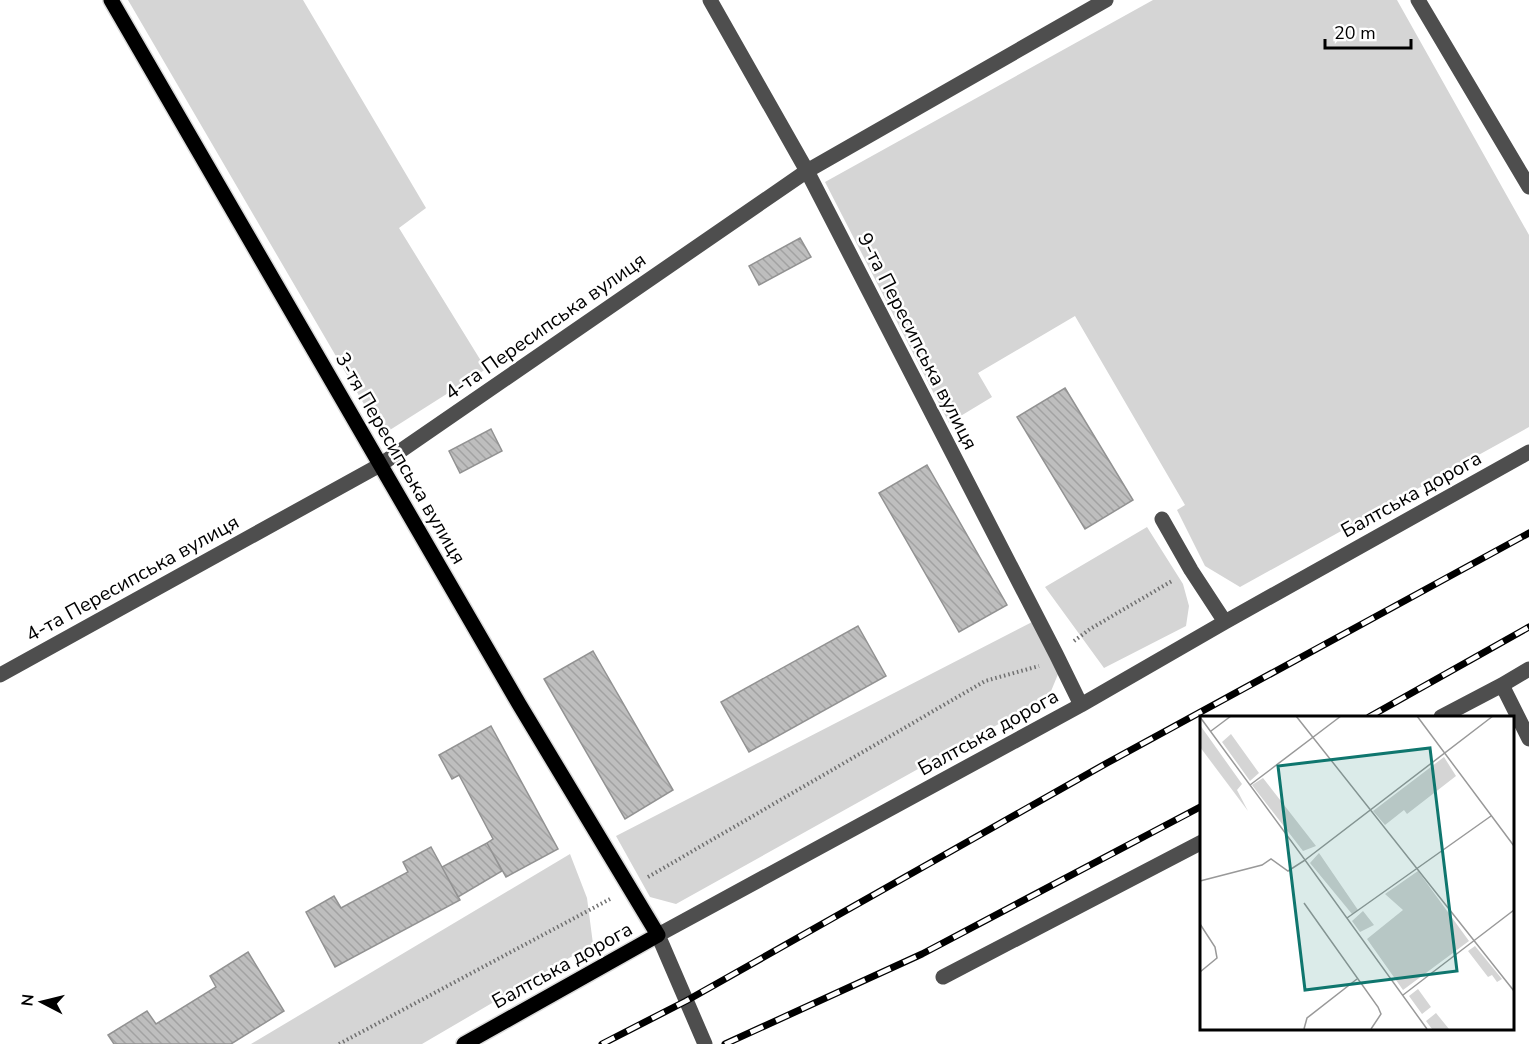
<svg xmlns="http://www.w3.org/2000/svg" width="1529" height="1044" font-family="'Nunito Sans',sans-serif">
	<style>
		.grass { fill: #d5d5d5 }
		.building { fill: url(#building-back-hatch); stroke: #929292; stroke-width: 1.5 }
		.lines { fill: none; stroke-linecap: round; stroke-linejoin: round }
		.major-casing { stroke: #dbdbdb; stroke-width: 18 }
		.path { stroke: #707070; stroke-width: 4; stroke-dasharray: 1.5 3; stroke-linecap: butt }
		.minor { stroke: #4e4e4e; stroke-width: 15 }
		.major { stroke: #000; stroke-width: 15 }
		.rail-casing { stroke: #000; stroke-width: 7 }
		.rail { stroke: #fff; stroke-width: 4.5; stroke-dasharray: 14; stroke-linecap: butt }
		.labels { text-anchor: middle; stroke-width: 5; stroke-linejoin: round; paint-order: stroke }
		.street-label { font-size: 20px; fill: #000; stroke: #fff }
		.inset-road { fill: none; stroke: #999; stroke-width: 1.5 }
		.view { fill: #0f766e; fill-opacity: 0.15; stroke: #0f766e; stroke-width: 3 }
		.inset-edge { fill: none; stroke: #000; stroke-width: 3 }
	</style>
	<defs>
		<pattern id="building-back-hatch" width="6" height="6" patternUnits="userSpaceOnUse" patternTransform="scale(1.5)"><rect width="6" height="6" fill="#bebebe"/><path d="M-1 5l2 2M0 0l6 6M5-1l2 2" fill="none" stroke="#a2a2a2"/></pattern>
	</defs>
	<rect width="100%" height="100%" fill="#fff"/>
	<!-- grass -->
	<path class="grass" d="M128,0h175l123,208 -27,20 87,141 -104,66z
		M1153,0h244l132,235v192l-289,160 -35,-21 -28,-56 8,-5 -110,-189 -97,57 14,24 -43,26 -124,-241z
		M1147,527l36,57 6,22 -3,20 -82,42 -59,-81z
		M1036,620l25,47 -12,29 -373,208 -26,-7 -34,-61z
		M570,854l17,44 6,46 -171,100h-171z"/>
	<!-- building -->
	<path class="building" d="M800,238l11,19 -52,28 -10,-19z
		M1065,388l68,112 -48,29 -68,-112z
		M491,429l11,22 -42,22 -11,-22z
		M927,465l80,140 -48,27 -80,-139z
		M858,626l28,50 -137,76 -28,-50z
		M593,651l80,139 -48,29 -81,-140z
		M491,726l67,123 -52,28 -19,-34 6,-4 -34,-64 -7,4 -13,-24z
		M487,843l15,28 -44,26 -16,-30z
		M431,847l29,53 -125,67 -29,-55 28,-16 7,12 67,-36 -5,-10z
		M248,952l36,59 -53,33h-117l-6,-9 39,-24 9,13 60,-37 -6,-11z"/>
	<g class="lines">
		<!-- major casing -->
		<g class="major-casing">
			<path id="major" d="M111,0l408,704 139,231 -194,109"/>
		</g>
		<!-- path -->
		<path class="path" d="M1074,641l16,-12 82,-48
			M648,877l337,-196 54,-15
			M339,1044l271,-145"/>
		<!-- minor -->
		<path class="minor" d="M710,0l97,171 249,483 25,51
			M1418,0l111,187
			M1162,519l29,51 34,52
			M0,675l380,-210 427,-294 299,-171
			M1502,685l27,54
			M1441,717l61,-32 27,-16
			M943,977l259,-135
			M705,1044l-47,-109 423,-230 144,-83 304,-170"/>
		<!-- major -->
		<use href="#major" class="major"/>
		<!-- rail casing -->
		<g class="rail-casing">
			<path id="rail" d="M1369,717l160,-90
				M602,1044l84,-43 421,-238 422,-230
				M725,1044l197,-90 280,-148"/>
		</g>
		<!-- rail -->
		<use href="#rail" class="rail"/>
	</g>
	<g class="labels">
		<!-- street labels -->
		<g class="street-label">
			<text transform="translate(545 326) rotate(-35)" y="7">4-та Пересипська вулиця</text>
			<text transform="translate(918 341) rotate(63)" y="7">9-та Пересипська вулиця</text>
			<text transform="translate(401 458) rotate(60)" y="7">3-тя Пересипська вулиця</text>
			<text transform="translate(1411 494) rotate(-29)" y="7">Балтська дорога</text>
			<text transform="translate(132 578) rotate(-29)" y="7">4-та Пересипська вулиця</text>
			<text transform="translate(988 732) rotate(-29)" y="7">Балтська дорога</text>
			<text transform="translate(562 965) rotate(-29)" y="7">Балтська дорога</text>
		</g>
	</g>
	<!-- overview -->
	<g transform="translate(1200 716)">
		<rect width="314" height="314" fill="#fff"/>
		<path d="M0,9l42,59 -5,6 11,21 -48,-64zM31,18l28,39 -9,8 -28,-39zM244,41l12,19 -49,38 -3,-4 -19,15 -12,-14zM63,62l53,68 -13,5 -51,-66zM119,137l39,57 -6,4 -42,-51zM218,155l51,70 -66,49 -36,-51 36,-29 -18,-16zM163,195l11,14 -14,7 -8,-11zM275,230l27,33 -5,3 -5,-7 -4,2 -20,-26zM218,273l13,18 -9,7 -13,-18zM236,297l13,16h-17l-6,-8z" fill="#d5d5d5"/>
		<path class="inset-road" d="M96,0l218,275M217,0l97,130M0,1l105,143 188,-144M11,15l20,-15M50,69l91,-69M0,165l62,-16 9,-6 17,12 17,-11 122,169M104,187l74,104 3,7 -10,15M147,202l144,-102M0,256l17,-14 -2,-11 -15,-23M203,279l111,-85M104,313l3,-11 50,-39"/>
		<path class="view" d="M230,32l27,223 -152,19 -27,-224z"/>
		<rect width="314" height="314" class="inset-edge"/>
	</g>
	<!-- north arrow -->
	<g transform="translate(42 1002) rotate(277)" stroke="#ffffff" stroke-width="4.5" paint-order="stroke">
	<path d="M0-4.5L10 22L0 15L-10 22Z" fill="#000000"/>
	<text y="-9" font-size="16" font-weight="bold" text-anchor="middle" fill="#000000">N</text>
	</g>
	<!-- scale -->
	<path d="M1325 39v9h86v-9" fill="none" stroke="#000000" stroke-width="3"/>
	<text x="1334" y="39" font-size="18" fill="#000000" stroke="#ffffff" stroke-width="4.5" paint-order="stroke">20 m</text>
</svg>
